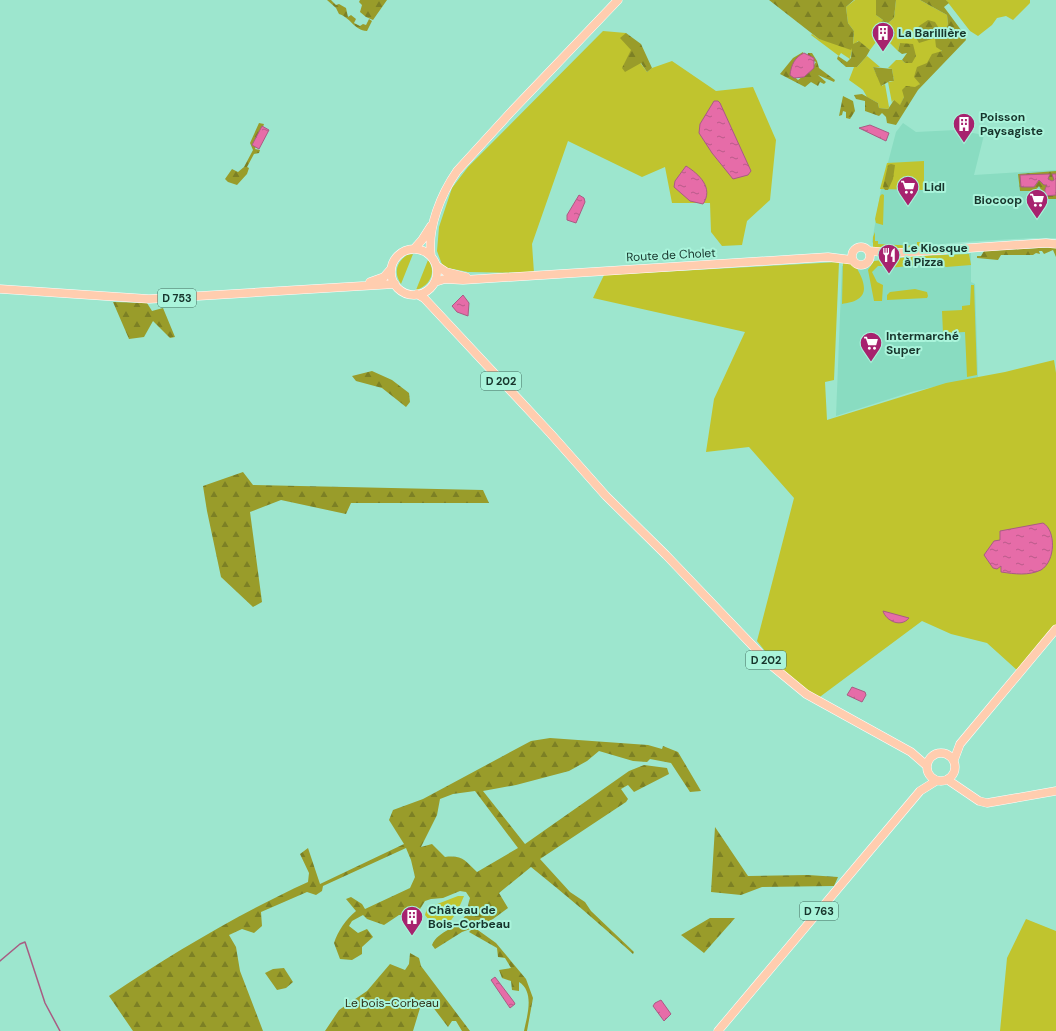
<svg xmlns="http://www.w3.org/2000/svg" width="1056" height="1031" font-family="'DM Sans',sans-serif">
	<style>
		.built { fill: #89dcc1 }
		.green { fill: #c0c42e }
		.forest { fill: url(#forest-firs); fill-rule: evenodd }
		.water { fill: url(#water-ripples); stroke: #a85c83 }
		.lines { fill: none; stroke-linecap: round; stroke-linejoin: round }
		.stream { stroke: #a85c83; stroke-width: 1.5 }
		.major-casing { stroke: #fff; stroke-width: 9 }
		.major { stroke: #ffcdaf; stroke-width: 8 }
		.labels { text-anchor: middle; stroke-width: 4; stroke-linejoin: round; paint-order: stroke }
		.shield { fill: #aaf4db; stroke: #436e60; stroke-width: 1 }
		.shield-label { font-size: 11px; font-weight: bold; fill: #17352c }
		.poi-label { font-size: 12px; font-weight: bold; fill: #17352c; stroke: #aaf4db; text-anchor: start }
		.street-label { font-size: 12px; fill: #17352c; stroke: #aaf4db }
		.park-label { font-size: 12px; fill: #2e2f17; stroke: #aaf4db }
	</style>
	<defs>
		<pattern id="forest-firs" width="22" height="20" patternUnits="userSpaceOnUse"><rect width="22" height="20" fill="#999c2a"/><path d="M5 1l3.5 6h-7zM16 11l3.5 6h-7z" fill="#7c8024"/></pattern>
		<pattern id="water-ripples" width="26" height="14" patternUnits="userSpaceOnUse"><rect width="26" height="14" fill="#e66ca8"/><path d="M2 4q2-2 4 0t4 0M15 11q2-2 4 0t4 0" fill="none" stroke="#b95a89"/></pattern>
	</defs>
	<rect width="100%" height="100%" fill="#9de6ce"/>
	<!-- built -->
	<path class="built" d="M903,123l13,9 40,-2 28,5 -10,40 82,-5v68h-23l-70,4 -84,8 -7,-8 9,-53 15,-57z
		M971,253v29l4,2 3,93 -67,15 -75,24 6,-150z"/>
	<!-- green -->
	<path class="green" d="M855,0h21v15l7,5 -7,22 -6,8 -12,-9 -5,4 -3,14 -9,-6 -2,3 -28,-21 1,-1 7,5 34,6 1,-14 -6,-8 -2,-16z
		M896,0h24l27,15 1,9 -2,5 -7,1 -4,8 7,14 -22,32 -16,13 -4,9 -7,-6 -1,3 -4,-21 6,-1 -2,-12 -4,-1 8,-8h6l3,3 11,-7 -16,-13 -2,8 -9,-9 6,-9 -8,-9 7,-6z
		M946,0h84v3l-17,17 -7,-4 -9,2 -5,7 -14,11 -8,-5z
		M603,31l23,2 5,17 16,22 5,-4 20,-7 44,30 37,-4 23,53 -6,60 -23,21 -5,24 -20,1 -11,-14 -1,-29h-38l-7,-36 -23,10 -74,-36 -36,103 2,29 -66,-1 -25,-5 -6,-16 2,-24 13,-39 16,-21z
		M867,56l13,11h-7l9,19 3,-2 4,23 -1,2 -9,-1 -1,-5 -11,-6 -4,-7 -14,-10 5,-13h3z
		M924,161v29l-44,-1 7,-26z
		M882,194l2,1 -1,30 -7,-2 -1,-4 5,-23z
		M875,232v9h3v3l39,2v-4h7v6h-51v-11z
		M969,254l2,11 -25,2 -8,-4 -49,5 -3,-2h-8l-6,6 5,10 6,3 -1,16h-8l-6,-31 6,-9 44,-5z
		M407,255l6,-1 -12,30c-8,-12 -4,-22 6,-29z
		M428,260c9,12 2,26 -12,30z
		M843,260l13,7c5,8 14,25 2,32 -4,3 -11,4 -16,5z
		M839,262l-5,118 -9,2 2,38 119,-37 59,-11 49,-12 2,13v253l-38,45 -31,-28 -36,-9 -29,-13 -105,78 -30,-20 -30,-38 37,-143 -45,-51 -43,5 8,-53 31,-67 -152,-34 11,-23z
		M971,285h3l3,90 -10,2 -2,-45 -22,1 -1,-22 20,-1v-4l8,-1z
		M915,289l12,3 1,4 -1,2 -40,2v-5l3,-3z
		M458,896h6c-5,12 -14,34 -30,33l-2,-3 2,-6h-5l-4,-5 2,-7z
		M1026,919l30,12v100h-56l7,-73z"/>
	<!-- forest -->
	<path class="forest" d="M327,0h4l5,5 3,-1 7,4 2,9 3,-2 5,4 -2,4 6,3 3,-2 3,1 3,-6 3,2 -5,10c-13,-1 -16,-13 -28,-17l-3,-6z
		M360,0h27l-14,20 -7,-3 -6,-5 2,-7 -3,-3z
		M769,0h85l-8,7 2,16 6,8 -1,13 6,-3 11,9 -4,7 -9,10h-11l-9,-8 1,-3 9,6 4,-4 1,-10 -1,2 -32,-11z
		M876,0h20l-2,18 -7,6 8,9 -6,9h-13l-1,-13 8,-9 -7,-5z
		M920,0h26l3,3 -5,4 20,27 2,6 -48,50 -22,35 -9,-2 -1,-6 -4,-4 -3,3 -14,-5v-10l-9,-2 -2,-4 8,-1 16,9 1,5 9,1 6,-9 6,5 4,-8 -2,-7 4,-4 9,1 5,-3 -6,-7 3,-10 10,-4 5,-9 10,-3 -6,-4 -1,-9 -16,5 -5,-9 5,-8 9,-6 7,2 5,8 6,-1 2,-5 -1,-9z
		M626,33l15,11 11,24 -5,4 -6,-9 -16,9 -3,-4 9,-18 -11,-12z
		M900,43l13,1 3,12 -4,7h-7l-3,-3 5,-7 -5,1 -4,-3z
		M803,52v5l-12,17 7,6 12,-9 6,-9 -9,-4 1,-5h4l5,8 2,7 16,12 -1,2 -16,-7 8,7 -2,2 -4,-2 -2,4 -7,-4 -6,5 -25,-13 13,-16z
		M873,67l19,2 2,12h-4l-9,5z
		M843,96l10,5 2,10 -5,8 -4,-1v-6l-3,-1 -1,4 -3,1z
		M259,123l5,1 -9,25 5,1 -1,3 -5,1 -7,13 2,1 -2,6 -10,11 -9,-3 -3,-3 7,-10 6,3 6,-5 9,-17 -3,-7z
		M891,164l4,1 -2,14 -5,11h-3l-2,-3 5,-22z
		M1056,171v28h-10l-7,-13 -4,5h-15l-2,-17z
		M1056,247v10l-3,-7 -9,4 -2,-3h-3l1,3 -4,-1 -3,2h-32l-3,5 -21,-2v-2h4l3,-5z
		M113,302l34,1 5,8 11,-3 12,29 -5,1 -17,-17 -9,16 -15,2z
		M372,371l20,9 17,13 1,9 -4,5 -24,-19 -26,-7 -4,-5z
		M243,472l10,13 230,5 6,13h-138l-5,11 -65,-14 -31,12 12,90 -9,5 -32,-30 -14,-66 -4,-25z
		M550,738l98,7 14,4 1,-3 15,6 23,39 -11,1 -19,-29 -21,-4 -3,3 -14,-1 -34,-10 -12,10 -18,10 -53,14 -33,6 42,53 104,-73 15,-6 23,3 2,6 -35,18 -6,-7 -7,4 7,10 -2,3 -86,57 30,33 15,10 6,9 43,41 -1,2c-33,-30 -67,-59 -102,-87l-32,26 9,15 -15,11 -18,9 21,15 30,36 7,19 -6,33h-3c3,-15 11,-39 -5,-49v9l-7,-1 -1,-9 -9,-3 -3,-8 12,-2 -6,-10 -7,-1 -1,-9 -28,-16 4,-4 -11,4 -27,17 -3,-4c6,-15 27,-16 34,-31 2,-5 2,-11 4,-16l-4,-6 -6,-1 -17,7 -12,1 -6,2 -5,8 -7,5 -14,1 -15,10 -17,-6 -4,-4 -11,6 -3,5 9,7 9,-4 6,8 -11,10v7l-10,6 -12,-1 -6,-16c4,-12 12,-24 22,-32l-10,-12 5,-2 11,7 3,5 45,-21 5,-11 -4,-17 -5,-12 -83,38 -1,5 -6,4 -9,-3 -46,20 1,14 -8,7 -12,-4 -13,6 7,12 4,24 23,60h-130l-24,-35c64,-43 129,-82 199,-114l1,-9 -9,-19 8,-6 12,36 84,-40 -15,-24 4,-10 30,-11 108,-58zM475,791l43,57 -41,24c-12,-11 -14,-17 -32,-15l-13,-13 -11,3 16,-32 3,-16 13,-5z
		M715,827l33,49 60,-1 30,2 -4,9 -72,1 -21,8 -30,-3z
		M710,918h25l-31,35 -23,-18z
		M410,953l9,5 2,8 49,65h-8l-6,-10h-4l-4,6 -19,-25 -9,6 -7,23h-88l14,-21 28,-19 23,-27 15,6 4,-6z
		M284,968l9,14 -7,6 -9,2 -12,-17 8,-4z"/>
	<!-- water -->
	<path class="water" d="M804,53l10,5v10l-10,9 -10,1 -4,-3c1,-10 5,-18 14,-22z
		M714,101h4l2,2 31,68 -3,4 -15,4 -21,-26 -13,-20 1,-9z
		M870,125l19,8 -3,8 -27,-13z
		M262,126l7,4 -10,19 -7,-4z
		M686,166c13,8 28,22 17,38l-13,-3 -16,-14 1,-6z
		M1050,174l-2,5 4,2 2,-1 -2,-6h4v21l-11,1v-7l2,-4h-3l-5,-5 -5,7h-13l-1,-12z
		M579,195l5,3 1,4 -9,21 -9,-3v-5z
		M463,295l6,8 -1,13 -11,-4 -5,-6z
		M1043,523c13,7 13,38 -2,47 -13,6 -26,4 -40,2v-6l-4,3 -4,-1 -9,-13 10,-14 6,-1v-9z
		M883,611l26,7c-8,10 -23,3 -26,-7z
		M852,687l13,5 1,3 -4,7 -15,-7z
		M495,977l19,25 1,2 -5,4 -19,-28z
		M661,1000l10,14 -7,7 -11,-15 2,-3z"/>
	<g class="lines">
		<!-- stream -->
		<path class="stream" d="M0,961l20,-17 5,-2 20,61 15,28"/>
		<!-- major casing -->
		<g class="major-casing">
			<path id="major" d="M852 256a9 9 0 1 1 18 0a9 9 0 1 1-18 0Z
				M414,249l8,-9 9,-14
				M391 272a23 23 0 1 1 46 0a23 23 0 1 1-46 0Z
				M869,251l26,2 151,-10 10,1
				M431,256c-4,-28 10,-62 26,-85l53,-58 108,-113
				M437,266l9,6 20,5
				M370,282l14,-5 7,-8
				M435,282l10,-3 18,1 365,-23 24,3
				M0,289l149,10 246,-15
				M417,294l7,4 127,136 55,62 60,59 106,111 34,28 105,58 16,14
				M927 767a14 14 0 1 1 28 0a14 14 0 1 1-28 0Z
				M954,760l6,-16 96,-115
				M948,780l31,21 8,2 69,-12
				M718,1031l202,-240 16,-10"/>
		</g>
		<!-- major -->
		<use href="#major" class="major"/>
	</g>
	<!-- icons -->
	<defs>
		<g id="building-pin" transform="scale(1.15)"><path d="M0 17L-7.5 6A9.5 9.5 0 1 1 7.5 6Z" fill="#a7226e" stroke="#aaf4db"/><path d="M-4-6H4V6H1V3H-1V6H-4ZM-2.5-4.3h1.7v1.8h-1.7ZM.8-4.3h1.7v1.8H.8ZM-2.5-1h1.7V.8h-1.7ZM.8-1h1.7V.8H.8Z" fill="#fff"/></g>
		<g id="supermarket-pin" transform="scale(1.15)"><path d="M0 17L-7.5 6A9.5 9.5 0 1 1 7.5 6Z" fill="#a7226e" stroke="#aaf4db"/><path d="M-6-5.5h2.5l.6 2H6L4.5 2H-2.5L-4.4-4H-6ZM-1.5 3.2a1.3 1.3 0 1 0 .1 0ZM3 3.2a1.3 1.3 0 1 0 .1 0Z" fill="#fff"/></g>
		<g id="restaurant-pin" transform="scale(1.15)"><path d="M0 17L-7.5 6A9.5 9.5 0 1 1 7.5 6Z" fill="#a7226e" stroke="#aaf4db"/><path d="M-5-6h1v4h1v-4h1v4h1v-4h1v5L-1.5 .5V6h-2V.5L-5-1ZM5-6V6H3V1.5H1.5Q1.5-4 5-6Z" fill="#fff"/></g>
	</defs>
	<g fill-rule="evenodd">
		<use href="#building-pin" x="883" y="33"/>
		<use href="#building-pin" x="964" y="124"/>
		<use href="#supermarket-pin" x="908" y="187"/>
		<use href="#supermarket-pin" x="1037" y="200"/>
		<use href="#restaurant-pin" x="889" y="255"/>
		<use href="#supermarket-pin" x="871" y="343"/>
		<use href="#building-pin" x="412" y="917"/>
	</g>
	<g class="labels">
		<!-- shield labels -->
		<g class="shield">
			<rect x="158" y="289" width="38" height="18" rx="3"/>
			<rect x="481" y="372" width="40" height="18" rx="3"/>
			<rect x="746" y="651" width="40" height="18" rx="3"/>
			<rect x="800" y="902" width="38" height="18" rx="3"/>
		</g>
		<g class="shield-label">
			<text x="177" y="302">D 753</text>
			<text x="501" y="385">D 202</text>
			<text x="766" y="664">D 202</text>
			<text x="819" y="915">D 763</text>
		</g>
		<!-- poi labels -->
		<g class="poi-label">
			<text x="898" y="37">La Barillière</text>
			<text x="980" y="121">Poisson<tspan x="980" dy="14">Paysagiste</tspan></text>
			<text x="924" y="191">Lidl</text>
			<text x="1022" y="204" text-anchor="end">Biocoop</text>
			<text x="904" y="252">Le Kiosque<tspan x="904" dy="14">à Pizza</tspan></text>
			<text x="886" y="340">Intermarché<tspan x="886" dy="14">Super</tspan></text>
			<text x="428" y="914">Château de<tspan x="428" dy="14">Bois-Corbeau</tspan></text>
		</g>
		<!-- street labels -->
		<g class="street-label">
			<text transform="translate(671 255) rotate(-3)" y="4">Route de Cholet</text>
		</g>
		<!-- park labels -->
		<g class="park-label">
			<text x="392" y="1007">Le bois-Corbeau</text>
		</g>
	</g>
</svg>
